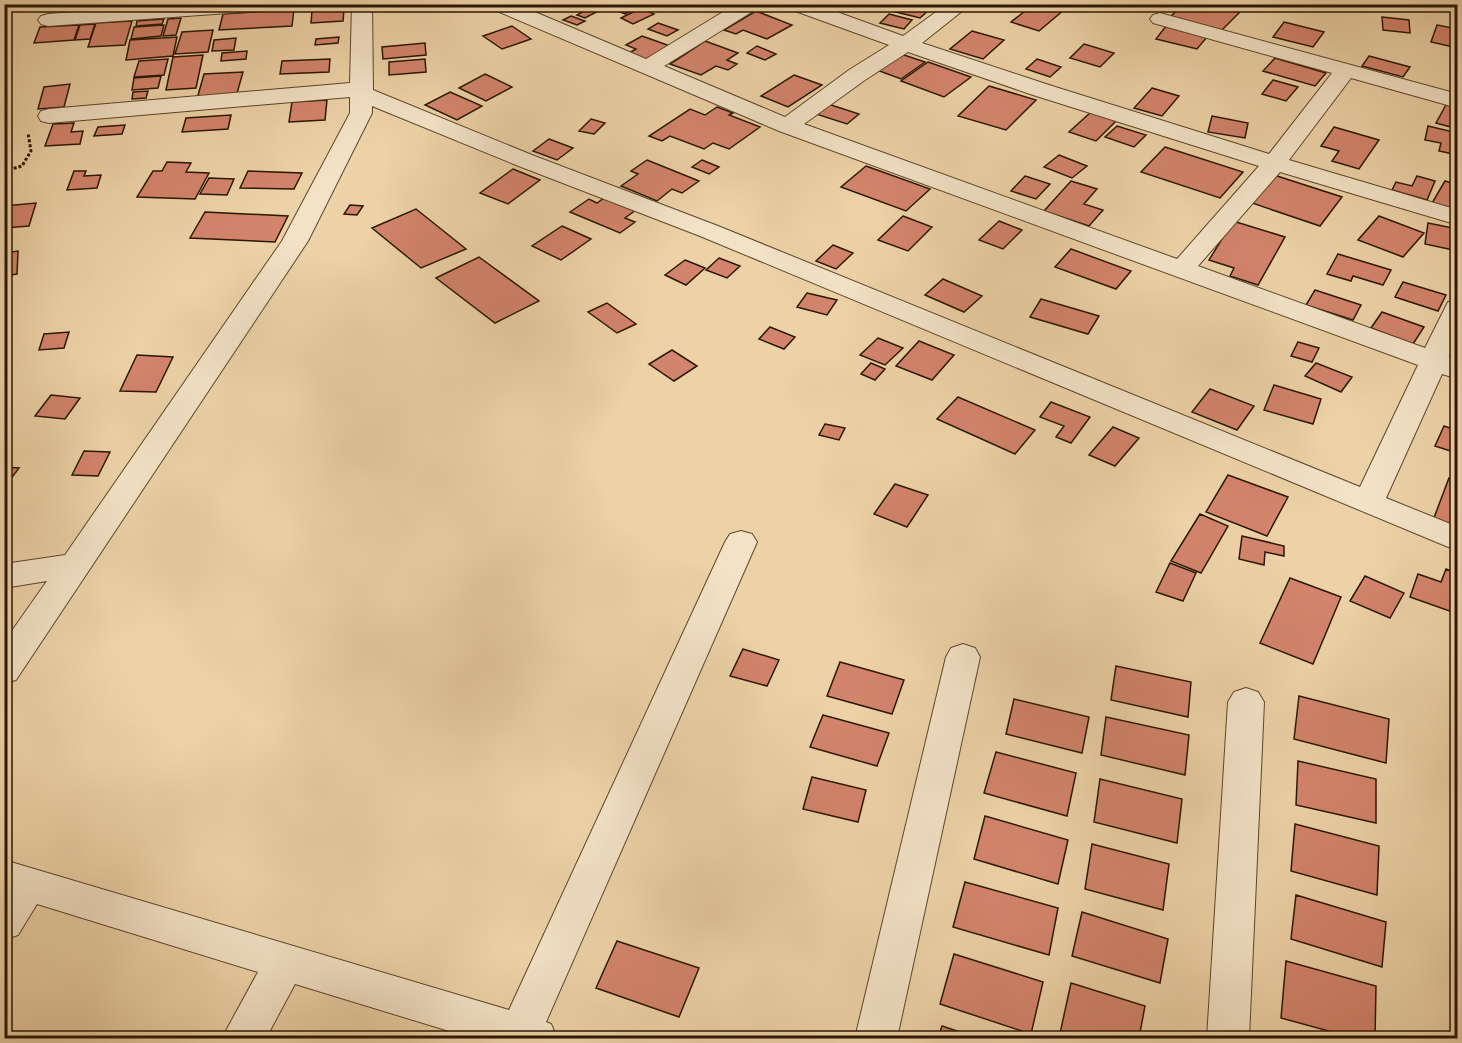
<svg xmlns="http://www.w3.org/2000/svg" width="1462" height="1043" font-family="'IM FELL Great Primer',serif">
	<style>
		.building { fill: #d3846c; stroke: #2b1702; stroke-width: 1.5 }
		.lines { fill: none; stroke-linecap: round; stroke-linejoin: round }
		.minor-casing { stroke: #5c462b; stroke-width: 2 }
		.path { stroke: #2b1702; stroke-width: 3; stroke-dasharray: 3 2; stroke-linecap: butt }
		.minor { fill: #f3e2c6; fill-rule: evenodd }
	</style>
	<rect width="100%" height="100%" fill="#edd2a7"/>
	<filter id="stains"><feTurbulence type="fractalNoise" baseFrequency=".00333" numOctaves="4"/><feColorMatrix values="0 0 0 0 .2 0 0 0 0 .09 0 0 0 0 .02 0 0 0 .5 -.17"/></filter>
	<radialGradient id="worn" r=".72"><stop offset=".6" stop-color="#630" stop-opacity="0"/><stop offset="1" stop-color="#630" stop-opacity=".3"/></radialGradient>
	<!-- building -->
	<path class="building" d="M108,4h24l-3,8 -22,-2z
		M517,4h23l3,2 -12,6z
		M616,4h29l-20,10 -15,-6z
		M899,4h18l14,4 -11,10 -28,-7z
		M1034,4h37l-32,27 -28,-9z
		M1184,4h50l11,3 -24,24 -51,-14z
		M594,5l8,4 -17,9 -8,-3z
		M641,8l13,6 -21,10 -12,-6z
		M294,9l-2,17 -73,4 4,-16z
		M344,10l-1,11 -32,2 1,-12z
		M756,11l36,14 -25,14 -24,-9 -7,4 -12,-4z
		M889,14l23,6 -8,9 -24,-6z
		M571,16l14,5 -8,4 -14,-5z
		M1382,17l27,3 1,13 -27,-3z
		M181,18l-5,17 -13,1 5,-17z
		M164,19l-2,5 -26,2 1,-5z
		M132,21l-7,24 -37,2 8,-24z
		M1284,22l40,10 -11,15 -40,-10z
		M658,23l20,7 -11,6 -19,-7z
		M95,24l-5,15 -15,1 5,-15z
		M79,25l-5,15 -40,3 6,-16z
		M164,25l-3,11 -30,3 3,-12z
		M1437,25l21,4v19l-27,-6z
		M512,26l19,13 -29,10 -19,-13z
		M1166,26l41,11 -10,12 -41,-10z
		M213,30l-5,22 -33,2 7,-22z
		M972,31l32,9 -21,19 -33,-10z
		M642,36l28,10 -24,15 -19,-7 9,-5 -10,-4z
		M177,37l-4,19 -47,4 4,-20z
		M339,37l-1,6 -23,2 1,-6z
		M236,38l-2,12 -22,1 2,-11z
		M705,41l33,12 -11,7 10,4 -9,6 -12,-4 -15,9 -31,-11z
		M425,43l1,12 -43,4 -1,-12z
		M1084,44l30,9 -14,14 -30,-9z
		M757,46l19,8 -11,6 -18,-7z
		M247,51l-1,8 -25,2 1,-8z
		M901,54l24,8 -24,17 -24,-9z
		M203,55l-7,33 -30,2 7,-33z
		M1369,56l41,11 -7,10 -41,-11z
		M1275,58l51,15 -11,13 -52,-15z
		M168,59l-4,16 -30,2 5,-16z
		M330,59l-1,13 -49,2 2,-13z
		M425,59l1,13 -37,3v-13z
		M1037,59l24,8 -11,10 -24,-8z
		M928,62l43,15 -27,20 -43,-16z
		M243,72l-7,25 -39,2 7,-25z
		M485,74l27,13 -26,14 -27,-13z
		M794,75l28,10 -34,22 -27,-11z
		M161,76l-3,12 -26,2 2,-12z
		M1273,80l25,7 -12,14 -24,-7z
		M70,84l-6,23 -26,2 6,-22z
		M989,86l47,14 -30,30 -48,-14z
		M1152,88l27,8 -17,20 -28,-8z
		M148,91l-2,7 -14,1 1,-7z
		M450,92l32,14 -25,14 -32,-15z
		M327,100l-2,20 -36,2 3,-20z
		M825,103l34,11 -12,10 -34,-11z
		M1447,103l11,2v24l-22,-6z
		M717,107l16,6 -4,2 31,12 -31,22 -16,-6 -9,6 -34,-13 -8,5 -13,-5 41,-27 15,6z
		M1091,112l26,8 -21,21 -27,-9z
		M231,115l-3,14 -46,3 4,-14z
		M1212,116l36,7 -3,15 -37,-6z
		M591,119l14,4 -11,11 -15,-3z
		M74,123l-3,9 12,-1 -3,13 -35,2 8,-22z
		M125,125l-3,9 -28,2 4,-9z
		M1117,126l29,9 -12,12 -29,-10z
		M1428,126l30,7v22l-19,-4 2,-8 -16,-3z
		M1334,127l45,13 -20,29 -27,-8 7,-10 -18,-5z
		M549,139l24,9 -16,12 -24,-9z
		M1165,147l78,25 -23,26 -79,-26z
		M1059,155l28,11 -15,12 -28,-11z
		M647,160l52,21 -17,12 -10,-4 -15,12 -36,-15 17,-12 -7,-3z
		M702,160l17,7 -10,7 -17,-7z
		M167,162l24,1 -5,9 23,1 -14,26 -58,-2 16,-26h9z
		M866,166l64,23 -24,22 -65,-24z
		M513,169l27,11 -32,24 -28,-11z
		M74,171h12l-2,5 17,-1 -4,13 -30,2z
		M248,171l54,2 -8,16 -54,-1z
		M1274,175l68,22 -22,29 -68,-23z
		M1025,176l25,8 -14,15 -25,-8z
		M1417,176l18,5 -8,19 -35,-10 4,-8 16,4z
		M209,178l25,1 -7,16 -27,-1z
		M1071,181l26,8 -13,15 19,6 -14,16 -45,-15z
		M1445,181l13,4v26l-26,-8z
		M605,197l31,13 -11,8 10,4 -15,11 -50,-21 19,-13 8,4z
		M36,203l-7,23 -25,2v-22z
		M350,205l13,1 -6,9 -13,-1z
		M416,209l50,40 -45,19 -49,-40z
		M205,212l83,4 -13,26 -85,-4z
		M903,216l29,11 -24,24 -30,-11z
		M1379,216l45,17 -21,24 -45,-17z
		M999,221l23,9 -19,19 -24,-9z
		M1233,221l52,16 -27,48 -28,-9 4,-8 -25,-8z
		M1428,223l30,6v22l-33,-7z
		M562,226l29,13 -30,21 -29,-14z
		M833,245l20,8 -17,16 -20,-8z
		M1071,249l60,22 -15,18 -61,-22z
		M18,251l-1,23 -13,2v-23z
		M1338,254l53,16 -8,15 -30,-9 -2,5 -24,-7z
		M479,257l60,44 -44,22 -59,-45z
		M719,258l21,8 -13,12 -21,-8z
		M685,260l20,8 -19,17 -21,-10z
		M943,279l39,17 -18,16 -39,-17z
		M1403,282l43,13 -8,16 -43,-14z
		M1315,290l46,15 -8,15 -47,-15z
		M807,293l30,7 -10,15 -30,-8z
		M1041,299l58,17 -11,18 -58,-17z
		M607,303l29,21 -19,9 -29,-21z
		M1382,312l42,15 -11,17 -42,-16z
		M770,327l25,10 -11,12 -25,-10z
		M69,332l-5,16 -25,2 5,-16z
		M878,338l25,10 -18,17 -25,-10z
		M919,341l35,14 -22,25 -36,-14z
		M1298,342l21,6 -7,14 -21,-6z
		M672,350l25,16 -23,15 -25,-17z
		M137,355l36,2 -17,35 -36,-1z
		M871,363l14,6 -10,11 -14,-6z
		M1316,363l36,14 -11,15 -36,-16z
		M1274,385l47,14 -8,25 -49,-14z
		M1210,389l44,17 -17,24 -45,-18z
		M51,395l29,3 -15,21 -30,-3z
		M958,397l77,33 -20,24 -78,-35z
		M1051,402l39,15 -19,26 -15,-6 8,-11 -24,-9z
		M825,424l20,4 -6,12 -20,-5z
		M1444,426l14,5v27l-1,-5 -22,-7z
		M1113,427l26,11 -24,28 -26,-11z
		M84,451l26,1 -12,24 -26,-1z
		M4,467l15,1 -15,20z
		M1228,475l60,22 -21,39 -61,-24z
		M1449,478l9,3v52l-26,-10z
		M895,484l33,11 -21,32 -33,-13z
		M1200,514l28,12 -27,47 -30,-12z
		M1242,536l42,10v10l-19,-4 -1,13 -25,-6z
		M1170,563l26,10 -13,28 -27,-9z
		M1446,569l12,5v40l-48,-17 8,-23 23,8z
		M1365,576l39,17 -14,25 -40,-17z
		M1290,578l51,19 -28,67 -53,-21z
		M743,649l36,11 -12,26 -37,-10z
		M840,662l64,18 -12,34 -65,-18z
		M1116,666l75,16 -3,35 -77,-17z
		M1299,696l90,23 -3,44 -92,-24z
		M1014,699l75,18 -7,36 -76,-19z
		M823,715l66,18 -12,33 -67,-19z
		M1106,717l83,18 -4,40 -84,-20z
		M996,752l80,21 -9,43 -83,-23z
		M1298,761l78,18v44l-80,-18z
		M812,777l54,13 -8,32 -55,-13z
		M1100,779l82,20 -5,44 -83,-21z
		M985,816l83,24 -10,44 -84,-25z
		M1295,824l84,22 -2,49 -86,-24z
		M1092,844l77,20 -6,46 -78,-21z
		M965,882l93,26 -9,47 -96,-28z
		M1296,895l90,27 -4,45 -91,-28z
		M1082,912l86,27 -8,44 -88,-27z
		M617,941l82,27 -20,49 -83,-29z
		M954,954l89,28 -12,52 -91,-30z
		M1286,961l90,25 -1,52h-21l-73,-20z
		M1071,983l74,23 -6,32h-80z
		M942,1026l36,12h-40z"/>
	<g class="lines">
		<!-- minor casing -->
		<g class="minor-casing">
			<path id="minor" d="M176,4h103l-3,4 -7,2 -221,16 -7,-2 -3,-4 3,-4 7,-2z
				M352,4h20l1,86 159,65 186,71 642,261 58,-122 -639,-234 -289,-123 -3,-4h29l130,55 90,-55h25l-3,4 -94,58 121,51 64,-47 40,-25 -102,-37 -3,-4h31l88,32 44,-32h24l-49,39 127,42 220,69 63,-81 -179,-50 -3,-4 3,-4 7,-2 7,2 291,79v14l-107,-30 -62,82 169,50v15l-178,-53 -82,94 227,82 23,-46 10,-2v39l-9,18 9,3v19l-16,-5 -56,124 72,29v24l-758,-315 -184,-71 -144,-59v7l-64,128 -292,439 -12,3v-41l43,-61 -43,7v-24l61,-9 217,-314 68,-128v-16l-301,26 -8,-2 -3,-5 3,-5 8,-2 301,-26zM908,52l125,43 226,71 -82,93 -373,-135 61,-44z
				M741,531l11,3 5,8 -211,480 5,2 6,14h-85l-177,-54 -29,54h-44l36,-66 -221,-68 -19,31 -14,5v-80l505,150 216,-468 5,-8z
				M963,644l12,4 5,9 -83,381h-42l91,-381 5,-9z
				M1246,688l12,4 6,10 -15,336h-42l21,-336 6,-10z"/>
		</g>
		<!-- path -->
		<path class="path" d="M4,171l18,-5 9,-15 -3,-18"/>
		<!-- minor -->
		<use href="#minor" class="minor"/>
	</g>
	<!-- margin -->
	<rect width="1462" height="1043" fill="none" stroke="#edd2a7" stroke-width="24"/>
	<rect x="6" y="6" width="1450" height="1031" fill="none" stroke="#2b1702" stroke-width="3"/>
	<rect x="12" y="12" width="1438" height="1019" fill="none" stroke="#2b1702" stroke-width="1.5"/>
	<rect width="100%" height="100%" filter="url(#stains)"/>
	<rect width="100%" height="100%" fill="url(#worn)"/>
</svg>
